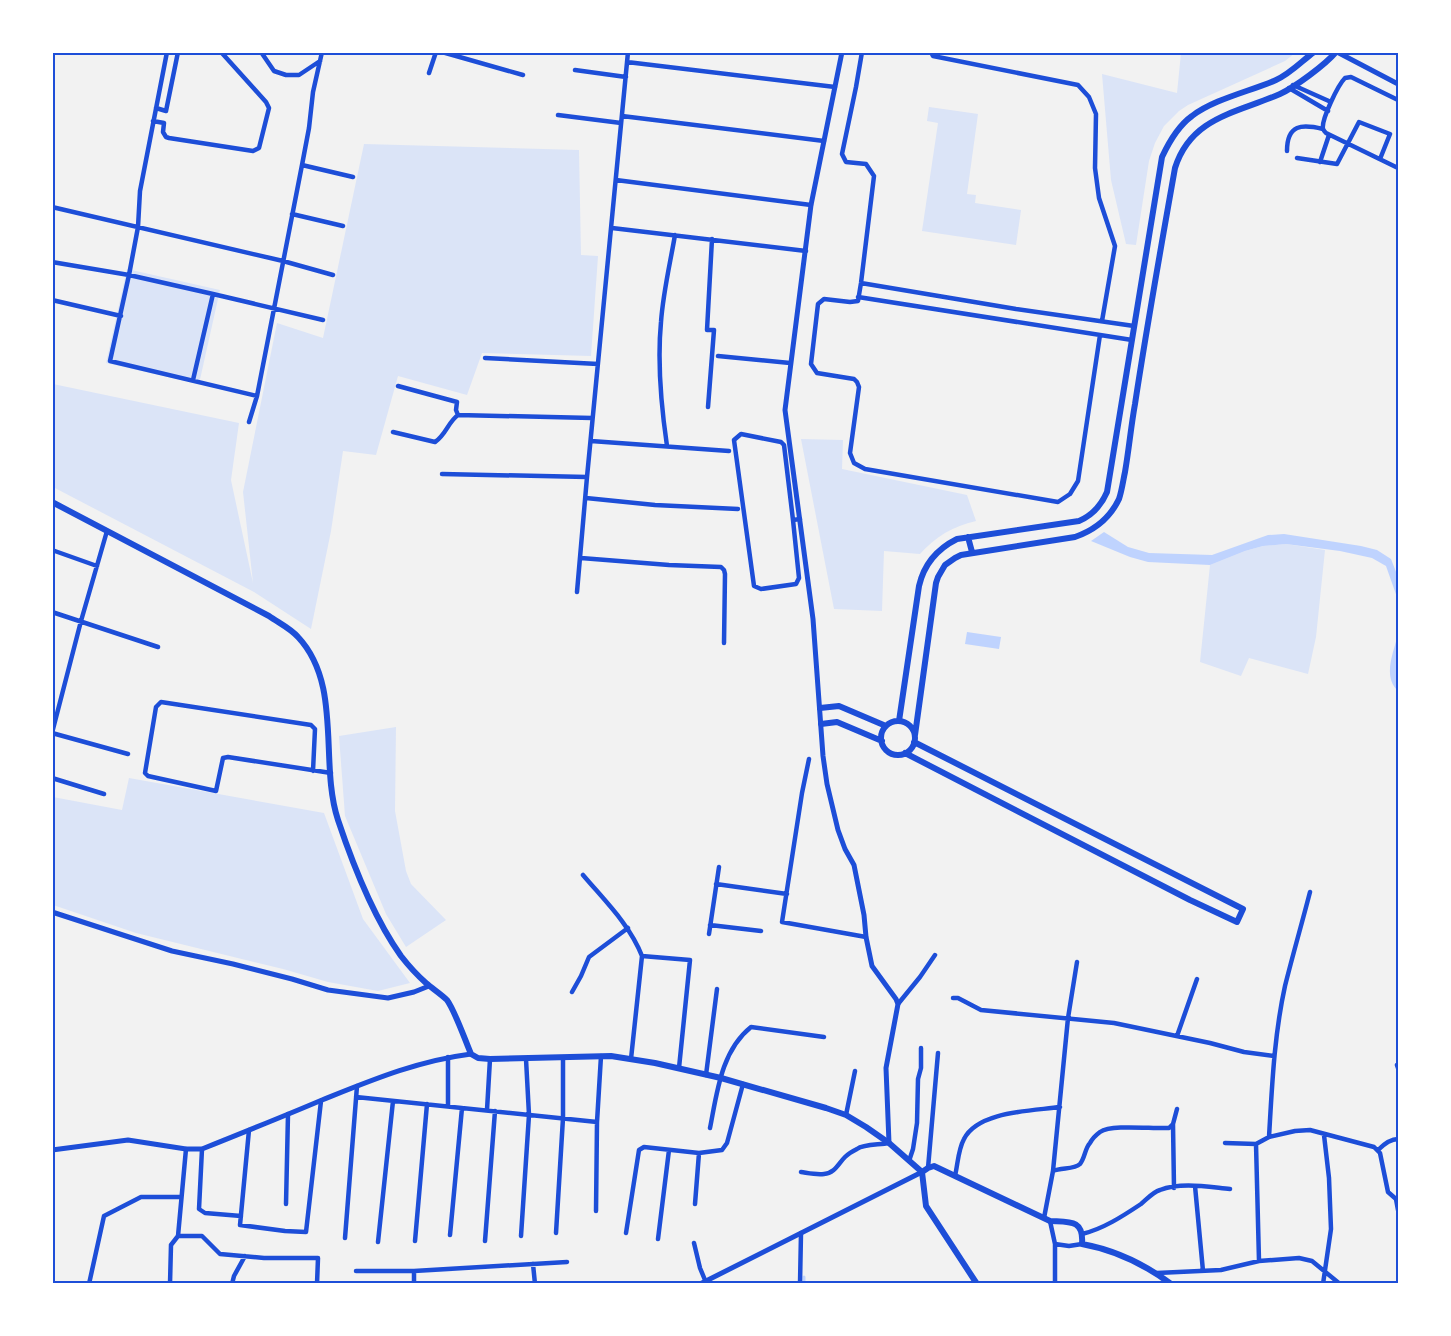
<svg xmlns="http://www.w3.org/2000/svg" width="1451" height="1336" font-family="'Open Sans',sans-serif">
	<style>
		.green { fill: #dbe4f7 }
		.water { fill: #bfd3fe }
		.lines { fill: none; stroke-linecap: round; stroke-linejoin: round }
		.stream { stroke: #bfd3fe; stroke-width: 3 }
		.minor { stroke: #1d4ed8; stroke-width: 4.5 }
		.tertiary { stroke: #1d4ed8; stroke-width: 5 }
		.secondary { stroke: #1d4ed8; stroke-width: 6 }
		.neatline { fill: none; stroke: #1d4ed8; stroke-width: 2 }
	</style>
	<rect width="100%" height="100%" fill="#f2f2f2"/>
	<!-- green -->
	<path class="green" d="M1181,53h114l-10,8 -97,44 -9,6 -15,15 -9,17 -6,18 -13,84 -10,-1 -15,-64 -9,-106 75,19z
		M929,107l49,7 -11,80 9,1 -1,8 46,7 -5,35 -94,-14 16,-108 -11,-2z
		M364,144l215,6 2,105 17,1 -7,100 -109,-3 -15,42 -69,-19 -22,79 -33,-4 -12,80 -20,98 -57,-37 -201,-105v-103l186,39 -8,57 22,103 -10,-91 34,-169 46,15z
		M127,269l93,21 -21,94 -93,-21z
		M801,439l42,1 -1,29 125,26 9,26c-23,5 -41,16 -56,33l-36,-3 -2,60 -48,-2z
		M1286,544l39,6 -9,87 -8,37 -59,-16 -8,18 -41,-14 10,-97 35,-14 18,-5z
		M396,727l-1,84 11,60 5,13 35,36 -40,27 -20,-33 -41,-98 -6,-80z
		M129,778l195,35 39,106 47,64 -32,8 -50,-9 -45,-13 -147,-36 -83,-28v-108l69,13z"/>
	<!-- water -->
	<path class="water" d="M1104,532l24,15 21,6 63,2 56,-20 16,-1 77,12 16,4 14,9 7,18v23l-12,-34 -14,-8 -32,-7 -54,-7 -23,2 -18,5 -35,14 -62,-3 -18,-5 -39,-16z
		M967,632l34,5 -2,12 -34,-5z
		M1398,634v57c-16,-15 -4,-39 0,-57z"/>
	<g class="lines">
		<!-- stream -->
		<path class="stream" d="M804,1277v7"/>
		<!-- minor -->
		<path class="minor" d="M167,52l-27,139 -2,36 -9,48 -19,86 147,35
			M261,52l13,19 12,4h13l21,-14
			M442,52l81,23
			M862,52l-6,35 -14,67 4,8 20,2 8,12 -13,107 -3,18 -8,1 -26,-3 -6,5 -7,60 6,9 37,6 3,3 2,5 -9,66 4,10 11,6 193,33 12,-8 8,-13 22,-146
			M931,52l2,4 145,29 11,12 7,17 -1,54 4,30 16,48 -13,75
			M627,62l208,25
			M575,70l51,7
			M429,73l7,-21
			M1293,85l38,17
			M1289,88l39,23
			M1398,100l-47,-23 -6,1c-7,7 -24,42 -22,51 1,2 2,3 3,4l72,35
			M156,108l10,3 12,-59
			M558,115l63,8
			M622,116l202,25
			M153,121l11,2 -1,9 3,5 3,1 84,13 6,-3 10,-40 -3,-6 -45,-50
			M1287,151c0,-27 15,-27 36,-22
			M1297,158l40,6 22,-42 31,12 -10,25
			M1320,162l9,-27
			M302,165l51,12
			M616,180l195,25
			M52,207l231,54 50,14
			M292,214l51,12
			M612,228l194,23
			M52,262l77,13 84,19 -20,86
			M861,283l155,26 118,17
			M213,294l110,26
			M858,297l274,43
			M52,300l69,16
			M718,356l72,7
			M485,358l113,6
			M398,386l59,16 -1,8 2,5 134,3
			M708,407l6,-77h-7l5,-91
			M249,422l8,-26 45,-231 7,-37 4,-36 9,-40
			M393,432l42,10c11,-7 13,-20 23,-27
			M591,441l138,10
			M667,446c-6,-41 -10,-82 -6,-124 2,-29 9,-58 14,-87
			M442,474l145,3
			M586,498l69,7 83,4
			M793,520l-9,-75 -3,-3 -40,-8 -7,6 20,146 7,3 35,-5 3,-6 -6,-58 7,-1
			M52,550l45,16
			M581,558l88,7 52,2 3,3 1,4 -1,69
			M577,592l10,-115 41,-425
			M52,612l106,35
			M52,733l29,-112 26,-90
			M52,733l76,21
			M809,759l-7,34 -20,129 84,15
			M313,771l2,-42 -4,-4 -150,-23 -5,5 -11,66 3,3 68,15 7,-33 5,-1 103,16
			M52,778l52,16
			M583,875c22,26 47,50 59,81l-11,103
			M716,884l71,10
			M710,925l51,6
			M709,934l10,-67
			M642,956l48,4 -11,108
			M572,992l9,-16 8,-19 39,-29
			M953,998h5l23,12 133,13 96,20 34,9 30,4
			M898,1004l22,-27 15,-22
			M1177,1036l20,-57
			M1397,1065l1,3
			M706,1075l11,-86
			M356,1097l241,25
			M448,1106v-49
			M487,1110l3,-51
			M846,1115l9,-44
			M1173,1124l1,64
			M710,1128c7,-35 11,-77 41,-101l73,10
			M249,1130l-9,95 45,6 21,1 15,-131
			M1269,1137l26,-6 15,-1 64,17 6,6 8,39 8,7 2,11
			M1225,1143l31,1
			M186,1149l-8,87h24l18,18 44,4h54l-1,26
			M202,1149l-3,60 6,4 36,3
			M1378,1150c6,-6 12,-11 20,-11
			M909,1161l4,-12 4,-26 1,-44 3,-11v-20
			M928,1168l10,-115
			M1053,1171l15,-153 9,-56
			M801,1172c7,1 15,3 23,2 11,-1 14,-10 21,-17 3,-3 8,-6 12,-8 7,-5 22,-4 32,-6
			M955,1176c3,-13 3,-26 9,-37 14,-28 68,-28 96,-32
			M1195,1186l8,85
			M286,1204l2,-90
			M695,1204l4,-51
			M596,1211l1,-89 4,-66
			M1044,1218l9,-47c8,-4 21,-1 27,-7 5,-6 5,-16 10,-21 2,-4 6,-8 10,-11 12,-8 52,-3 69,-4l4,-4 4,-15
			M1050,1221l5,23v40
			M556,1233l7,-115v-60
			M626,1233l13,-83 5,-3 55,6 23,-3 5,-7 16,-59
			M1082,1234c21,-5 41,-18 59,-30 6,-5 12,-12 19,-14 21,-8 48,-3 70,-1
			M450,1235l12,-127
			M521,1236l8,-121 -3,-56
			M345,1238l12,-152
			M658,1239l11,-89
			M415,1241l12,-137
			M485,1241l10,-130
			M378,1242l15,-141
			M694,1243l6,25 5,12
			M1055,1244l14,2 13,-2
			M1259,1261l-3,-117 13,-7c3,-50 5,-101 16,-151 8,-32 17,-63 25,-94
			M533,1264l2,20
			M356,1271h58
			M1157,1273l64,-3 38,-9 40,-3 13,3 28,23
			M89,1284l15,-68 37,-19h40
			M170,1284l1,-39 7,-9
			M232,1284l2,-8 11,-20
			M414,1284v-13l153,-9
			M800,1284l1,-51
			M1323,1284l8,-55 -2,-51 -5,-43"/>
		<!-- tertiary -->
		<path class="tertiary" d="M842,52l-31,153 -26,205 28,209 10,137 4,28 11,46 7,19 9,16 10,50 2,22 6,29 24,33 2,5 -12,64 3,75
			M1337,52l61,32
			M52,912l120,39 61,13 59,15 36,11 60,8 26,-6 15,-6
			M52,1150l76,-10 58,9h16c40,-16 80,-32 120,-49 50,-20 95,-39 149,-46
			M700,1284l222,-112"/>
		<!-- secondary -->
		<path class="secondary" d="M52,502l217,114c10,7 21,12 29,21 45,48 21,126 40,183 15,45 36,98 63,136 7,9 16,19 25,27 7,6 15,11 21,17 8,11 18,40 24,54l7,4 12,1 121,-3 44,7 66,15 105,30 20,7 20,12 23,16 33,29
			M968,537l4,15
			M820,708l19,-2 47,20
			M899,721l20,-135c5,-22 18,-37 38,-47l122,-18c14,-6 22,-15 28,-29l55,-335c7,-15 16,-31 30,-41 22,-17 59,-25 84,-36 14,-6 26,-19 38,-28
			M881 738a17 17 0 1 1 34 0a17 17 0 1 1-34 0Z
			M821,724l16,-2 45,19
			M915,735l21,-152 2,-6 7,-12 10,-7 6,-3 114,-18c20,-7 35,-19 44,-38 3,-9 4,-18 6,-27 4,-23 6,-46 10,-68 12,-79 26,-157 40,-236 16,-51 62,-55 105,-74 15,-7 45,-29 56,-42
			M905,753l285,147 47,22 6,-13 -329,-167
			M922,1172l6,-4 6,-2 116,55c19,1 34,-2 32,23 33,6 61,19 89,40
			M922,1172l4,34 51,78"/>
	</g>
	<!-- border -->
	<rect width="1451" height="1336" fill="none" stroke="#ffffff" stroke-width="108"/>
	<rect x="54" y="54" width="1343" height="1228" class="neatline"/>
</svg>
